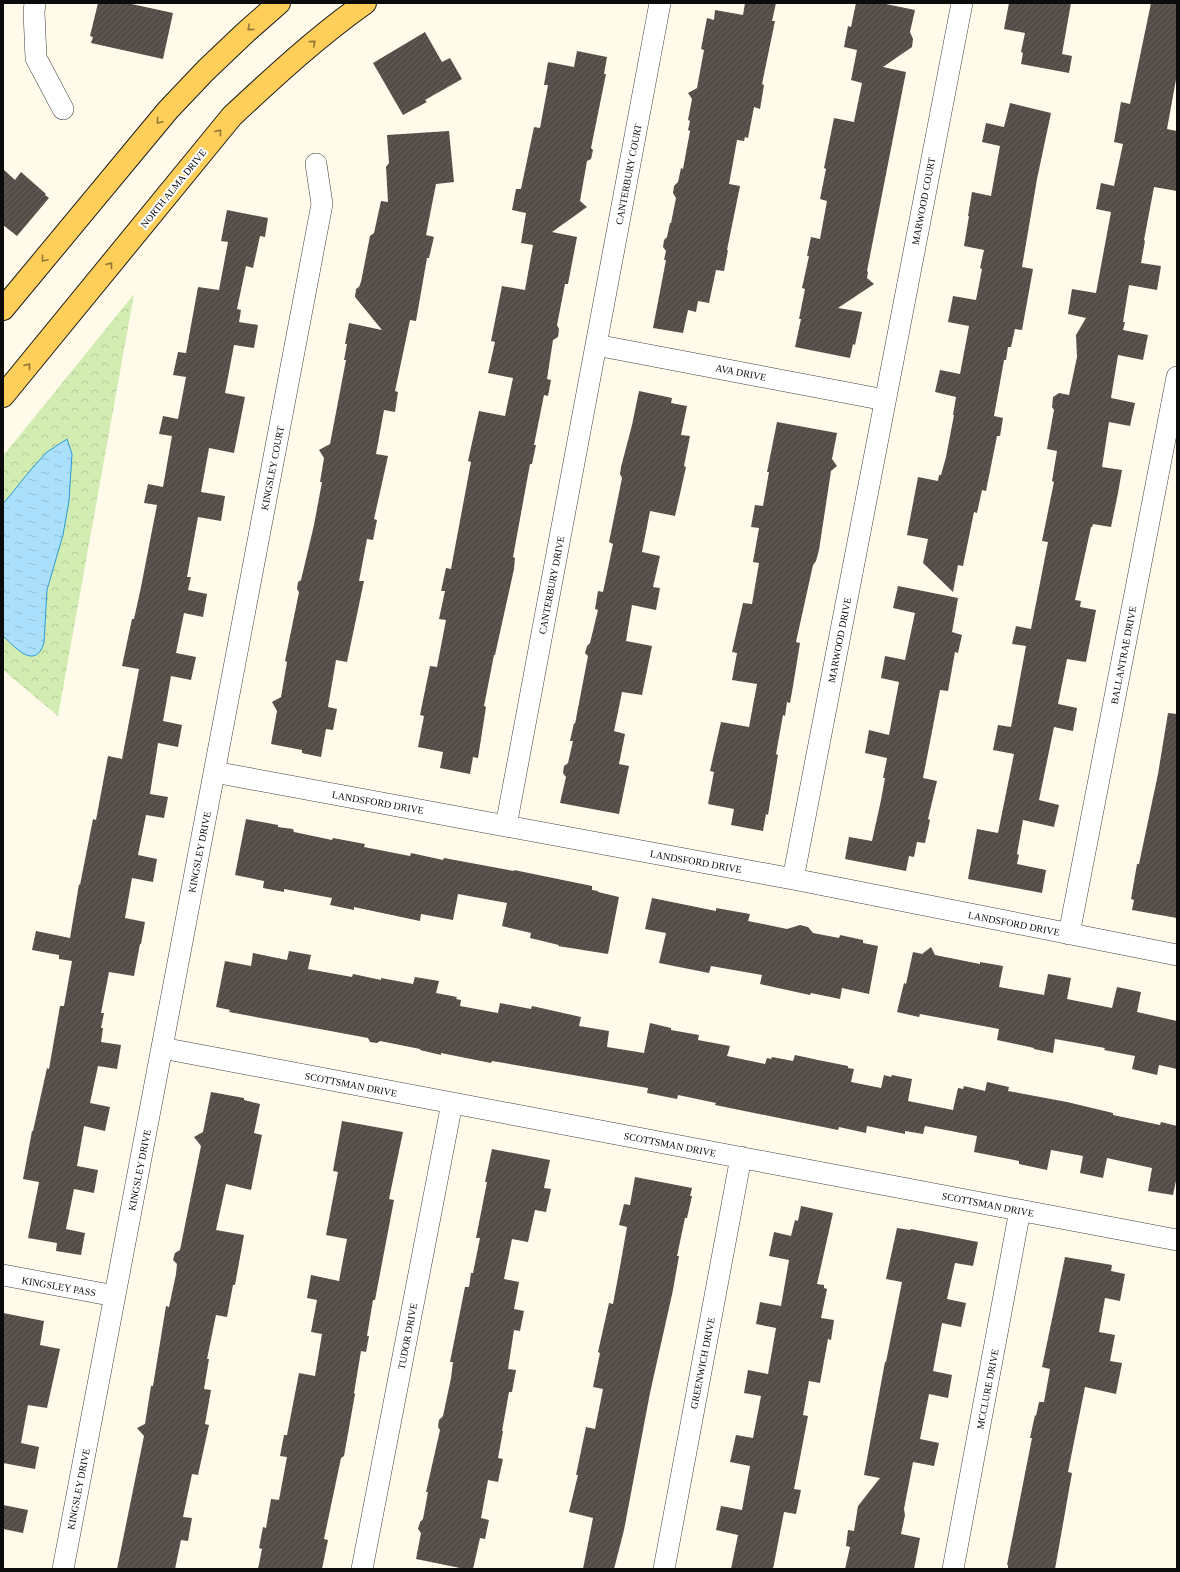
<svg xmlns="http://www.w3.org/2000/svg" width="1180" height="1572" font-family="'Times New Roman',serif">
	<style>
		.park { fill: url(#park-crowns) }
		.water { fill: url(#water-ripples); stroke: #2b9bd8 }
		.building { fill: url(#building-hatch) }
		.lines { fill: none; stroke-linecap: round; stroke-linejoin: round }
		.minor-casing { stroke: #3e3e3e; stroke-width: 22 }
		.major-casing { stroke: #1c1c1c; stroke-width: 24 }
		.minor { stroke: #fff; stroke-width: 21 }
		.major { stroke: #ffcf5a; stroke-width: 22 }
		.oneway { stroke: #917736 }
		.labels { text-anchor: middle; stroke-width: 4; stroke-linejoin: round; paint-order: stroke }
		.street-label { font-size: 10px; fill: #0b0b0b; stroke: #fff }
	</style>
	<defs>
		<pattern id="park-crowns" width="20" height="18" patternUnits="userSpaceOnUse"><rect width="20" height="18" fill="#d2ecb1"/><path d="M2 6a3 3 0 1 1 6 0M12 15a3 3 0 1 1 6 0" fill="none" stroke="#b3c997"/></pattern>
		<pattern id="water-ripples" width="26" height="14" patternUnits="userSpaceOnUse"><rect width="26" height="14" fill="#aae0fb"/><path d="M2 4q2-2 4 0t4 0M15 11q2-2 4 0t4 0" fill="none" stroke="#91bfd6"/></pattern>
		<pattern id="building-hatch" width="6" height="6" patternUnits="userSpaceOnUse"><rect width="6" height="6" fill="#554c47"/><path d="M-1 1l2-2M0 6l6-6M5 7l2-2" fill="none" stroke="#68615d"/></pattern>
	</defs>
	<rect width="100%" height="100%" fill="#fffaea"/>
	<!-- park -->
	<path class="park" d="M134,294l-76,422 -55,-46v-214z"/>
	<!-- water -->
	<path class="water" d="M67,439l5,15 -3,47 -6,34 -16,55 -3,53c-9,28 -29,4 -41,-7v-132l30,-37 14,-15z"/>
	<!-- building -->
	<path class="building" d="M98,3h29l46,10 -10,46 -72,-16 2,-6 -3,-1z
		M745,3h31l-4,18h3l-13,63 2,1 -4,24 -6,-2 -6,31 -3,-1 -1,4 -7,-1 -5,28 -3,16 11,2 -13,64h1l-4,21 -8,-1 -7,33 -11,-2 -2,11 -8,-2 -5,23 -30,-5 13,-68h-2l2,-9 -3,-4 1,-7 3,-3 3,-14h1l5,-25 -3,-5 1,-7 4,-4 3,-14 2,1 7,-38 -2,-1 2,-9 -2,-1 4,-21 -4,-6 9,-5 7,-38 -3,-1 6,-31 7,2 1,-10 28,5z
		M856,3h25l34,7 -5,22 3,7 -1,8 -29,20 23,5 -39,199 1,1 -1,6 7,6 -36,24 24,4 -7,33 -2,-1 -3,14 -55,-11 6,-28h-2l6,-30 -3,-1 7,-32h-2l4,-19 9,2 7,-38 -7,-2 6,-30 -2,-1 10,-50 20,4 8,-39 -11,-3 6,-30 -13,-3 4,-21 3,1z
		M1009,3h62l-9,51 10,2 -3,17 -48,-9 2,-11 -2,-1 4,-19 -21,-4z
		M1151,3h26v71l-10,55 10,2v60l-23,-4 -10,53 1,1 -4,22 20,3 -4,24 -28,-5 -6,37h2l-2,8 25,5 -5,25 -25,-5 -7,43 24,5 -5,23 -21,-4 -7,45 20,3 -4,23 -7,34 -18,-3 -1,3h-1l-16,73 6,1 -1,6 16,3 -10,52 -19,-3 -9,45 19,4 -4,23 -19,-4 -15,73 20,5 -5,22 -31,-7 -6,34 2,1 -2,9 29,6 -4,23 -74,-14 9,-50 21,4 16,-79 -21,-4 5,-25 13,2 15,-81 -14,-2 4,-18 15,3 17,-87 -6,-1 12,-59 -2,-1 5,-30 -10,-2 7,-39 -2,-3 1,-10 6,-4 10,2 8,-38 -1,-22 10,-17 -18,-4 4,-25 24,4 15,-81 -15,-3 5,-26 13,3 9,-42 -9,-2 7,-40 9,2z
		M425,32l17,30 8,-4 12,21 -37,21 2,2 -24,13 -30,-52z
		M577,51l30,6 -3,17h2l-15,74 2,2 -2,9 -4,2 -6,34 -1,6 7,6 -35,25 25,5 -9,47h-3l-8,41 2,4 -1,8 -5,3 -6,39 4,1 -3,16 -4,-1 -10,50h2l-4,19h-2l-17,93 2,1 -1,11 -19,86h-1l-10,51 2,1 -8,51 -5,-1 -3,17 -30,-6 3,-16 -25,-5 6,-31 -4,-1 10,-49 7,1 9,-47 -7,-1 6,-28h-4l5,-23 5,1 20,-107 -3,-1 11,-50 26,5 8,-38 -25,-5 7,-31 -4,-1 11,-55 23,4 8,-45 -12,-2 5,-30 -14,-3 4,-21h5l13,-62 6,1 8,-43h-4l4,-23 26,5z
		M1010,103l41,10 -14,66 -15,88 11,2 -11,61 -7,-1 -4,18h-3l-2,13h-2l-10,56 9,2 -3,18h-3l-11,55 -4,-1 -5,23 -3,-1 -11,54 -5,-1 -5,27 -30,-29 5,-24 -21,-4 11,-58 20,4 1,-6h2l5,-18 8,-42h-1l3,-18 -21,-5 5,-22 20,4 9,-48 -21,-4 5,-26 23,4 6,-31 -2,-1 4,-18 -20,-4 5,-30h-1l4,-24 19,4 9,-50 -18,-4 4,-19 18,4z
		M449,131l5,51 -18,2 -10,51 8,2 -5,21h-2l-11,63 -6,-1 -15,71 3,1 -3,20 -11,-2 -8,44 12,2 -14,63 3,1 -4,20 -6,-1 -8,42h5l-17,81 -11,-2 -8,47 9,2 -4,21 -7,-1 -5,28 -19,-4v-3l-31,-6 6,-33 -5,-9 9,-5 6,-35 -2,-1 14,-69 -2,-3 1,-7 3,-2 13,-55 8,-43h-2l4,-24 -5,-8 11,-6 16,-84h-2l3,-16h-2l4,-21 33,7 -27,-33 1,-8 3,-2 2,-5 9,-46 4,-3 7,-32 7,1 -2,-35 3,-4 -2,-28z
		M3,169l12,11 6,-8 25,22 -1,1 4,3 -32,38 -14,-11z
		M227,210l41,8 -3,19 -5,-1 -7,32 -7,-2 -9,43 4,1 -2,12 19,3 -4,23 -20,-3 -9,48 20,4 -11,56 -25,-5 -8,44 24,4 -4,25 -23,-4 -11,60h4l-3,13 19,4 -4,23 -19,-4 -8,40 20,4 -5,23 -20,-4 -8,45 19,4 -4,22 -20,-4 -8,51 18,3 -4,21 -18,-3 -8,40 19,4 -4,23 -21,-4 -7,40 20,4 -4,22h-1l-6,32 -25,-4 -8,41h3l-3,15h2l-2,14 20,3 -4,24 -19,-3 -8,37 20,4 -5,24 -21,-5 -7,40 21,4 -4,23 -20,-4 -8,40 19,4 -4,22 -25,-4 1,-8 -29,-5 11,-56 -16,-3 9,-48h1l14,-63 2,1 11,-63h4l8,-45 -13,-2v-4l-27,-5 4,-19 34,7 9,-54 1,1 13,-66 3,1 12,-64 14,3 17,-90 -17,-3 10,-47h2l7,-32 16,-82 -13,-2 4,-19 15,3 9,-51 -13,-2 4,-18 15,3 8,-42 -13,-2 5,-23 8,1 12,-66 21,3 9,-48 -7,-1z
		M639,391l33,7 -1,5 16,3 -6,29 9,1 -6,30 2,1 -11,49 -25,-5 -8,41 18,4 -7,31 7,1 -4,22 -24,-5 -6,36 26,5 -10,49 -20,-3 -4,20 -4,19 11,3 -6,30 10,2 -10,48 -59,-11 6,-26 -3,-4 1,-7 4,-3 5,-22h-3l4,-18 1,1 13,-68 -3,-3 2,-7 3,-3 8,-33 -3,-1 3,-18 5,1 10,-48 -4,-2 13,-64 -2,-4 1,-7 11,-42z
		M777,422l60,11 -5,26 5,7 -6,5 -12,79 -3,11 -3,4 -17,77 4,1 -7,43 -3,17 -3,-1 -2,14 -2,-1 -7,39 2,1 -10,60 -2,-1 -3,17 -32,-6 3,-16 -26,-5 6,-32 -4,-1 11,-49 28,5 8,-43 -25,-4 5,-27 -5,-1 11,-49 9,1 7,-41 -6,-1 6,-34 -8,-1 4,-22 8,1 6,-34h-2z
		M898,586l60,12 -6,34 10,3 -4,18 -3,-1 -7,39 -8,-1 -17,88 14,3 -9,38 2,1 -5,23 -8,-1 -3,15 -5,-1 -3,15 -61,-12 4,-22 23,4 9,-41 4,-22h-2l4,-20 -22,-5 4,-23 20,5 10,-53 -18,-4 4,-22 20,4 10,-47 -22,-5z
		M1168,713l9,1v204l-45,-8 2,-10 -3,-1 6,-35h2l19,-90z
		M246,819l32,6v2l15,2 1,3 38,8 1,-2 32,6 -1,3 46,9 1,-3 32,7 1,-2 70,13v-1l78,16v4l6,1v1l21,5 -11,57 -50,-8 1,-1 -29,-7 1,-5 -29,-7 5,-23 -49,-9 -5,26 -32,-6 -1,7 -66,-14v3l-24,-5 2,-7 -48,-9v3l-21,-4 1,-7 -29,-6z
		M652,898l64,13v-3l34,6 -2,7 39,8 13,-4 8,2 5,6 26,5 1,-3 23,5v3l15,3 -9,48 -27,-6 -2,11 -29,-6 -1,2 -50,-11 2,-9 -51,-9 -2,7 -50,-10 7,-30 -21,-4z
		M931,947l4,8 45,9v-2l23,4 -4,21 45,8 4,-21 23,4 -4,21 45,9 5,-21 24,5 -4,20 40,9v48l-18,-4 -2,10 -25,-6 3,-13 -31,-6 1,-2 -50,-9 -2,14 -19,-4v-1l-37,-8 2,-11 -79,-15 -1,3 -22,-5 7,-29 2,1 7,-32 9,2z
		M289,951l22,4 -3,14 44,8 1,-3 28,6v-2l32,6 2,-7 24,4 -3,12 21,4 -1,2 5,1 -1,6 38,7 2,-10 31,6 1,-3 49,11 -2,9 30,5 -2,16 37,6 6,-30 21,5v2l28,5 -1,5 32,6 -3,10 38,8 2,-6 4,1 1,-2 21,4 2,-6 23,5 30,6v2l6,1 -3,13 30,6 3,-13 7,2 1,-2 20,4 -4,22 45,9 5,-22 5,1 1,-3 21,5 2,-9 22,5 -1,4 59,11 46,11v2l47,10 1,-3 16,4v50l-4,19 -25,-4 4,-23 -45,-10 -4,20 -23,-5 3,-17 -32,-6 -4,20 -28,-6v-3l-45,-9 3,-16 -52,-10 -2,8 -18,-3v3l-38,-8 -1,7 -27,-6 -1,3 -123,-25 1,-2 -38,-8 -1,4 -30,-6 1,-5 -156,-27 -1,2 -50,-10v2l-21,-5v-1l-40,-8 -3,2 -7,-1 -2,-4 -139,-26 1,-2 -14,-3 9,-46 26,5 2,-13 34,7z
		M211,1092l33,6v2l16,4 -6,29 8,2 -11,55 -25,-6 -10,46 28,5 -9,50h-2l-6,32 -11,-2 -9,44h2l-5,30 7,1 -6,34 4,1 -11,50 -6,-1 -9,43 9,1 -4,23 -7,-1 -6,29h-58l27,-133 -7,-8 8,-4 6,-38h2l13,-80 3,1 7,-33 1,-10 -4,-4 2,-7 5,-3 21,-104 -7,-9 9,-5z
		M342,1121l61,11 -14,67 5,1 -19,100h-2l-6,36h2l-3,16 -5,-1 -7,42 1,1 -11,62 -3,2 -17,81 4,1 -6,29h-64l4,-20 -3,-1 4,-21 3,1 5,-29 8,1 8,-43 -7,-1 4,-21h3l12,-62 16,3 7,-42 -11,-2 6,-32 -10,-2 4,-23 28,6 8,-42 -21,-4 12,-63 -5,-1z
		M492,1149l58,11 -6,28 7,1 -5,23 -11,-2 -7,32 -16,-3 -8,40 15,3 -5,27 10,2 -4,20 -6,-1 -6,39 8,1 -4,22h-3l-7,39h1l-5,27 5,1 -5,23 -10,-2 -7,38 8,2 -4,19 -5,-1 -7,31h-8l-49,-10 5,-26 -3,-4 2,-7 3,-3 5,-27h-2l14,-62 -2,-3 1,-7 4,-4 8,-38 2,-16h-3l15,-75h4l2,-14h2l7,-35h-4l11,-56h-2z
		M635,1177l57,11 -2,8h2l-5,22h-2l-8,38h2l-6,34 -23,103 -26,137 -10,39h-31l10,-51 -24,-6 9,-37h-2l10,-48 9,2 8,-40 -10,-2 7,-34 -2,-1 11,-49 4,1 8,-43 6,-34 -8,-2 5,-21 6,1z
		M801,1206l32,7 -16,71 7,1v3l3,1 -6,29 13,2 -3,20 -3,-1 -8,44 -11,-2 -6,34 5,1 -14,73 7,1 -5,24 -12,-2 -11,57h-42l7,-34 -22,-5 5,-24 21,4 8,-44 -20,-4 6,-27 17,3 8,-42 -17,-3 4,-23 20,4 8,-46 -20,-4 4,-22 21,4 8,-46 -20,-4 5,-24 17,4 4,-16 3,1z
		M897,1228l13,2 1,-1 67,13 -5,24 -18,-3 -8,36 19,4 -5,24 -19,-4 -9,48 19,4 -4,23 -19,-4 -9,45 19,4 -5,23 -21,-4 -9,47 1,6 -4,19 19,4 -6,31h-69l5,-22 -4,-1 2,-16 6,1 4,-25 22,-28 -16,-3 21,-113h1l16,-80 -16,-3z
		M1065,1257l47,8 -1,6 14,3 -5,27 -15,-3 -6,34 16,3 -5,26 12,2 -6,31 -31,-7 -17,85 4,1 -17,96h-47v-4h-1l25,-127h-2l5,-23 1,1 3,-14h5l6,-33 -8,-2z
		M3,1313l41,8 -4,24 20,4 -13,59 -19,-3 -7,38 18,4 -4,22 -32,-6z
		M3,1505l25,5 -5,23 -20,-4z"/>
	<g class="lines">
		<!-- minor casing -->
		<g class="minor-casing">
			<path id="minor" d="M35,3l-1,9 2,46 27,51
				M596,345l289,55
				M214,772l579,107 384,76
				M506,826l154,-823
				M793,879l169,-876
				M1069,934l108,-557
				M162,1048l1015,192
				M3,1275l112,21
				M63,1569l259,-1365 -6,-40
				M362,1569l90,-466
				M664,1569l77,-412
				M953,1569l67,-359"/>
		</g>
		<!-- major casing -->
		<g class="major-casing">
			<path id="major" d="M3,309l165,-199 38,-40 40,-38 33,-29
				M3,396l229,-280c43,-40 85,-79 133,-113"/>
		</g>
		<!-- minor -->
		<use href="#minor" class="minor"/>
		<!-- major -->
		<use href="#major" class="major"/>
	</g>
	<!-- one-way arrows -->
	<defs><path id="oneway-chevron" d="M-2-3.5L2.5 0L-2 3.5" fill="none" stroke-width="1.6" stroke-linecap="round" stroke-linejoin="round"/></defs>
	<g class="oneway">
		<use href="#oneway-chevron" transform="translate(250 28) rotate(139)"/>
		<use href="#oneway-chevron" transform="translate(313 43) rotate(-40)"/>
		<use href="#oneway-chevron" transform="translate(159 121) rotate(130)"/>
		<use href="#oneway-chevron" transform="translate(219 132) rotate(-51)"/>
		<use href="#oneway-chevron" transform="translate(44 259) rotate(130)"/>
		<use href="#oneway-chevron" transform="translate(110 265) rotate(-51)"/>
		<use href="#oneway-chevron" transform="translate(28 366) rotate(-51)"/>
	</g>
	<g class="labels">
		<!-- street labels -->
		<g class="street-label">
			<text transform="translate(628 174) rotate(-79)" y="4">CANTERBURY COURT</text>
			<text transform="translate(173 188) rotate(-51)" y="4">NORTH ALMA DRIVE</text>
			<text transform="translate(923 201) rotate(-79)" y="4">MARWOOD COURT</text>
			<text transform="translate(741 372) rotate(11)" y="4">AVA DRIVE</text>
			<text transform="translate(272 468) rotate(-79)" y="4">KINGSLEY COURT</text>
			<text transform="translate(551 585) rotate(-79)" y="4">CANTERBURY DRIVE</text>
			<text transform="translate(839 640) rotate(-79)" y="4">MARWOOD DRIVE</text>
			<text transform="translate(1123 655) rotate(-79)" y="4">BALLANTRAE DRIVE</text>
			<text transform="translate(378 802) rotate(10)" y="4">LANDSFORD DRIVE</text>
			<text transform="translate(199 852) rotate(-79)" y="4">KINGSLEY DRIVE</text>
			<text transform="translate(696 861) rotate(10)" y="4">LANDSFORD DRIVE</text>
			<text transform="translate(1014 923) rotate(11)" y="4">LANDSFORD DRIVE</text>
			<text transform="translate(351 1084) rotate(11)" y="4">SCOTTSMAN DRIVE</text>
			<text transform="translate(670 1144) rotate(11)" y="4">SCOTTSMAN DRIVE</text>
			<text transform="translate(139 1170) rotate(-79)" y="4">KINGSLEY DRIVE</text>
			<text transform="translate(988 1204) rotate(11)" y="4">SCOTTSMAN DRIVE</text>
			<text transform="translate(59 1286) rotate(10)" y="4">KINGSLEY PASS</text>
			<text transform="translate(407 1336) rotate(-79)" y="4">TUDOR DRIVE</text>
			<text transform="translate(702 1363) rotate(-79)" y="4">GREENWICH DRIVE</text>
			<text transform="translate(987 1389) rotate(-79)" y="4">MCCLURE DRIVE</text>
			<text transform="translate(78 1489) rotate(-79)" y="4">KINGSLEY DRIVE</text>
		</g>
	</g>
	<!-- border -->
	<rect width="1180" height="1572" fill="none" stroke="#0b0b0b" stroke-width="8"/>
</svg>
